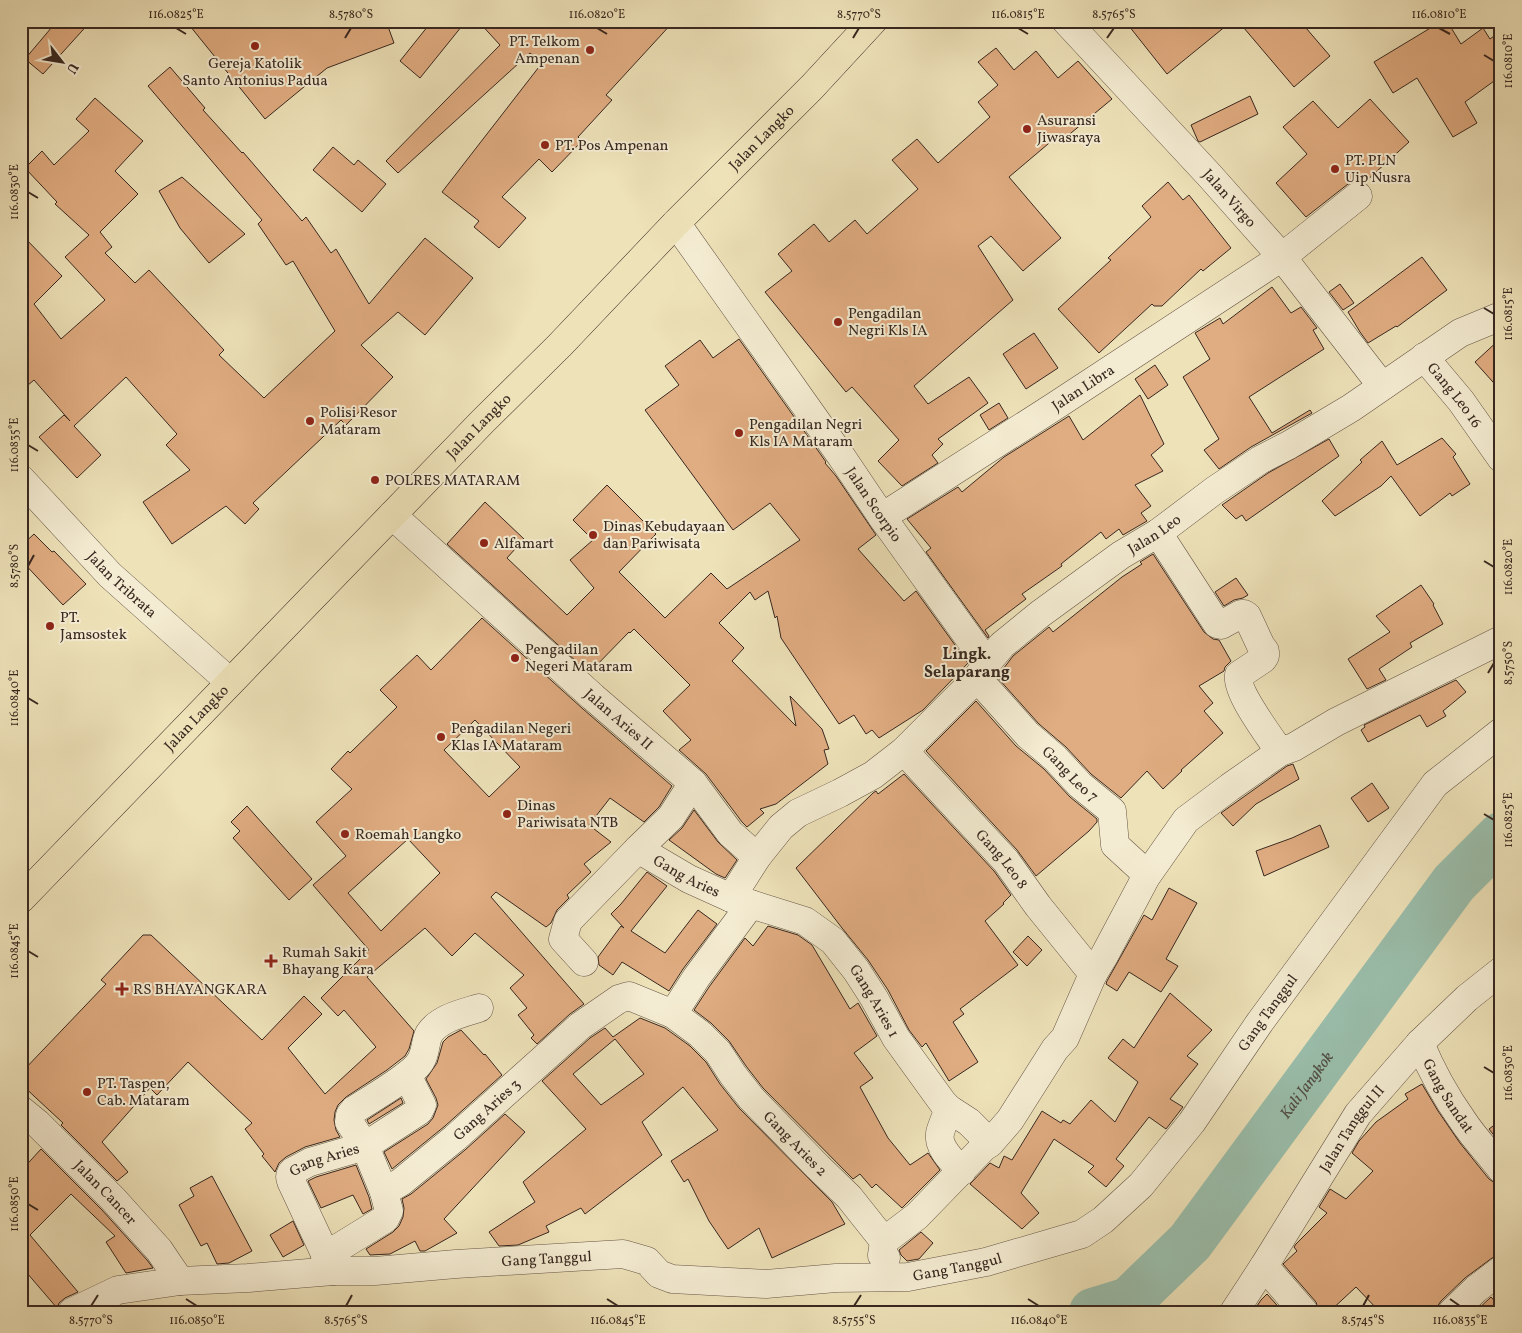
<svg xmlns="http://www.w3.org/2000/svg" width="1522" height="1333" font-family="Vollkorn,serif">
	<style>
		.lines { fill: none; stroke-linecap: round; stroke-linejoin: round }
		.river { stroke: #9abeab; stroke-width: 48 }
		.building { fill: #e0ac81; stroke: #382820; fill-rule: evenodd }
		.minor-casing { stroke: #665646; stroke-width: 29 }
		.major-casing { stroke: #382820; stroke-width: 29 }
		.minor { stroke: #f4ecd2; stroke-width: 28 }
		.major { stroke: #eee2b9; stroke-width: 28 }
		.ticks { fill: none; stroke: #382820; stroke-width: 2 }
		.poi-dot { fill: #8f2418; stroke: #f4ecd2; stroke-width: 2 }
		.labels { text-anchor: middle; stroke-width: 4; stroke-linejoin: round; paint-order: stroke }
		.poi-label { font-size: 15px; fill: #382820; stroke: #f4ecd2; text-anchor: start }
		.street-label { font-size: 15px; fill: #382820; stroke: #f4ecd2 }
		.neighbourhood-label { font-size: 16px; font-weight: bold; fill: #382820; stroke: #f4ecd2 }
		.water-label { font-size: 16px; font-style: italic; fill: #504e43; stroke: #f4ecd2 }
		.neatline { fill: none; stroke: #382820; stroke-width: 2 }
		.ticks-label { font-size: 12px; text-anchor: middle; fill: #382820 }
	</style>
	<rect width="100%" height="100%" fill="#eee2b9"/>
	<filter id="stains"><feTurbulence type="fractalNoise" baseFrequency=".004" numOctaves="4"/><feColorMatrix values="0 0 0 0 .2 0 0 0 0 .09 0 0 0 0 .02 0 0 0 .5 -.17"/></filter>
	<radialGradient id="worn" r=".72"><stop offset=".6" stop-color="#630" stop-opacity="0"/><stop offset="1" stop-color="#630" stop-opacity=".3"/></radialGradient>
	<g class="lines">
		<!-- river -->
		<path class="river" id="s1" d="M1093,1312l36,-11 61,-59 264,-359 47,-47"/>
	</g>
	<!-- building -->
	<path class="building" d="M57,21h34l-48,53 -18,-15z
		M186,21h200l8,22 -67,25 -62,51z
		M432,21h34l-46,57 -20,-17z
		M478,21h196l-68,74 6,5 -34,37 4,4 -30,31 -13,-13 -37,38 24,21 -27,30 -25,-21 5,-6 -37,-29 100,-129 -12,-10 -132,120 -12,-12 114,-116z
		M1125,21h107l-65,53z
		M1238,21h62l30,35 -36,31z
		M1442,21h5l14,23 22,-16 7,11 11,-8v45l-36,26 12,21 -24,14 -36,-59 -24,15 -19,-31z
		M996,48l18,22 22,-19 22,27 20,-17 34,38 -47,39 -4,-5 -52,44 52,61 -38,33 -32,-35 -13,10 35,54 -99,86 14,18 41,-27 19,26 -50,36 5,5 -11,11 6,8 -36,23 -24,-25 21,-21 -47,-53 -6,5 -81,-100 27,-21 -14,-17 36,-30 15,18 26,-22 12,14 51,-45 -26,-29 25,-21 21,24 52,-46 -12,-15 20,-17 -20,-23z
		M170,67l35,41 -2,2 39,43 1,-1 59,69 4,-4 25,36 5,-4 33,55 56,-66 48,40 -48,57 -27,-23 -37,33 32,32 -47,48 -5,-5 -88,83 6,6 -14,15 -19,-18 -54,38 -29,-42 47,-32 -24,-25 11,-11 -51,-57 -52,49 27,29 -24,23 -38,-41 25,-22 6,6 -36,-41 -13,11v-157l41,42 -28,28 27,35 44,-39 -40,-43 24,-22 -34,-31 2,-2 -32,-34 17,-17 12,14 35,-34 -13,-12 19,-21 48,43 -28,30 23,23 -38,38 12,15 -7,6 30,30 14,-13 75,80 -5,5 45,43 71,-67 -42,-70 -7,4 -28,-41 4,-4 -114,-134z
		M1250,96l8,18 -58,28 -2,-1 -7,-16z
		M1370,99l39,43 -44,40 -9,-1 -8,3 -42,33 -30,-34 31,-29 -24,-27 30,-26 25,27z
		M333,147l21,18 4,-5 28,24 -24,28 -49,-42z
		M182,177l63,57 -36,29 -29,-35 -21,-37z
		M1168,182l15,18 6,-5 42,53 -28,23 -2,-2 -39,37h-8l-2,-2 -53,49 -41,-44 53,-49 -3,-2 43,-41 -9,-11z
		M1422,257l25,33 -50,37 -1,-1 -28,17 -8,-11 -12,-20z
		M1340,284l14,19 -11,7 -14,-18z
		M1272,287l19,26 10,-6 16,21 -4,2 11,19 -75,48 23,36 38,-23 2,3 -61,34 -32,22 -15,-19 15,-11 -36,-62 27,-18 -15,-26 25,-15 3,6z
		M1034,333l24,35 -32,21 -23,-35z
		M1501,338v53l-26,-29z
		M739,339l87,123 -1,1 11,13 40,59 -18,14 46,52 12,-10 52,72 -45,47 -44,28 -7,-8 -6,4 -12,-19 -15,9 -58,-86 -4,-22 -2,2 -7,-27 -13,9 -5,-8 -31,31 25,25 -12,13 64,65 -6,-30 32,33 7,20 -5,1 4,14 -52,40 -16,5 4,4 -17,14 -5,-5 -36,-48 -27,-24 12,-10 -28,-29 27,-26 -56,-56 -4,4 -1,-1 -40,41 -142,-129 38,-42 39,37 -17,19 60,57 27,-27 -24,-28 23,-20 -20,-20 34,-35 49,49 -37,38 46,46 46,-45 16,16 73,-49 -30,-37 -37,27 -88,-120 34,-25 -14,-19 35,-26 13,18z
		M1155,365l13,20 -20,14 -13,-20z
		M1140,395l24,49 -13,11 12,16 -28,14 16,21 -10,7 6,8 -24,14 -4,-6 -13,10 -5,-7 -40,32 1,2 -40,28 4,5 -41,31 4,6 -1,2 -62,-86 5,-4 -24,-29 51,-32 4,5 42,-35 65,-41 14,24z
		M999,403l9,15 -19,12 -9,-15z
		M1442,438l14,16 -3,3 17,27 -18,12 -2,-3 -30,23 -29,-40 -10,10 -46,30 -13,-15 40,-39 -2,-2 22,-19 15,24z
		M1329,439l10,17 -93,65 -4,-6 -6,4 -14,-14 46,-32z
		M34,534l18,18 2,-1 32,33 -23,21 -42,-45v-14z
		M1153,554l51,78 9,7 6,1 12,21 -6,6 -1,4 -25,15 14,17 -9,8 19,22 -42,37 1,1 -19,18 -16,-18 -26,27 -30,-24 -25,-27 -27,-23 -42,-47 16,-21 36,-29 4,5 69,-55 20,-13 -2,-2z
		M1236,578l12,17 -5,3 -9,2 -10,6 -9,-14z
		M1421,585l13,19 -1,1 10,19 -33,19 2,4 -33,22 7,11 -19,9 -19,-30 42,-27 -14,-16z
		M482,618l101,91 89,77 -13,21 -15,15 -34,-24 -21,27 22,17 -27,22 7,8 -24,23 2,3 -12,12 -6,13 -5,4 -50,-35 -5,5 93,107 -14,10 -33,30 -6,-6 3,-3 -16,-20 9,-7 -17,-20 14,-13 -49,-42 -23,23 -27,-28 -58,49 47,54 -5,18 -4,7 -18,14 -41,27 -8,8 -3,7 -1,8 2,10 4,7 -35,10 -19,10 -7,6 -4,9 -13,-16 2,-2 -19,-25 7,-6 -64,-61 -31,33 -7,-7 -48,54 26,30 -11,9 -56,-56 2,-2 -42,-39v-11l85,-89 -5,-4 42,-45h8l111,105 42,-44 18,18 -34,34 37,46 51,-47 -32,-37 -6,6 -17,-18 48,-48 -56,-65 33,-29 -30,-34 36,-33 -21,-20 17,-18 2,2 47,-46 -17,-17 37,-35 14,15zM475,720l45,47 -31,30 -45,-47zM408,839l32,34 -59,58 -33,-38z
		M1456,680l10,12 -23,19 3,5 -19,11 -7,-12 -52,27 -7,-12 4,-3 -1,-2z
		M976,701l40,45 28,23 26,28 27,22v3l-8,9 -53,45 -19,-26 -91,-99z
		M1293,764l6,15 -43,25 -23,22 -12,-13 66,-47z
		M904,774l90,97 17,24 -8,8 1,1 -19,17 33,44 -58,44 4,5 -11,8 25,40 -29,19 -23,-38 -4,4 -13,-17 -21,-40 -20,-30 -26,-32 -46,-60 77,-75 3,-2 2,3z
		M1372,783l17,25 -21,14 -17,-24z
		M247,806l65,73 -23,21 -56,-62 7,-7 -9,-9z
		M694,810l24,32 19,18 -12,18 -9,-4 -47,-34 13,-12z
		M1320,825l9,22 -65,29 -8,-25 36,-13z
		M647,872l20,14 -36,45 34,22 33,-43 19,14 -34,45 -14,22 -47,-29 -9,13 -14,-10 -1,-8 23,-31 3,2 -13,-14 10,-10z
		M1169,888l28,15 -31,56 12,7 -17,26 -32,-20 -12,19 -11,-7 1,-3 37,-66 8,5z
		M768,926l30,9 14,10 38,64 8,-6 19,33 -23,17 19,25 -13,9 28,51 22,27 18,-12 12,17 -38,38 -26,-24 -4,4 -12,-14 -7,5 -90,-91 -17,-22 -17,-25 -18,-18 -17,-13 15,-23 36,-49 8,8z
		M1028,936l14,14 -15,16 -14,-14z
		M1170,993l42,37 -25,26 11,8 -28,35 13,8 -17,22 -17,-12 -33,42 8,7 -18,21 -18,-15 6,-6 -40,-27 -33,54 18,20 -17,16 -52,-45 20,-21 9,5 5,-12 8,4 30,-49 19,12 2,-3 7,4 21,-24 24,22 23,-40 -30,-24 15,-19 11,9z
		M640,1018l25,10 25,18 16,16 14,22 19,24 93,94 13,22 -73,34 -13,-30 -31,21 -19,-28 -21,-42 -4,3 -13,-21 47,-31 -35,-43 -41,35 20,33 -77,59 -4,-6 -35,18 3,6 -31,13 -19,1 -10,-14 46,-30 -12,-20 63,-53 -44,-48 48,-43 15,-10 8,9zM615,1039l29,35 -43,31 -28,-31z
		M461,1030l23,25 1,-1 17,21 -57,51 -53,43 -8,-17 44,-28 5,-6 5,-13 -2,-7 -10,-19 11,-16 6,-21 5,-5z
		M1422,1084l16,27 22,32 29,36 6,4 6,1v71l-9,3 -27,20 -24,23 -4,6v5h-57l-24,-25 -27,25h-10l-3,-10 -33,-38 14,-13 -3,-4 2,-3 31,-31 -8,-6 11,-18 16,10 27,-28 -21,-18 7,-12 17,-19 32,-23 -3,-5z
		M401,1098l2,5 -34,21 -2,-4z
		M505,1114l20,18 -81,87 13,14 -32,18h-5l-5,-10 -25,13 -20,1 -4,-6 27,-17 6,-6 4,-9 1,-9 -2,-9 9,-5 54,-44z
		M1501,1120v24l-12,-15z
		M41,1149l61,61 45,50 6,8 -27,5 -20,-31 9,-6 -44,-42 -41,41 48,57 -13,6 -6,5 -2,5 -36,-42v-95z
		M356,1165l13,32 3,12 -9,5 -10,-19 -32,13 -13,-27 8,-4z
		M212,1176l40,75 -23,12 -12,1 -10,-21 -6,3 -22,-41 15,-9 -4,-8z
		M293,1221l11,24 -21,12 -13,-22z
		M921,1232l12,11 -14,16 -12,2 -6,-6 -2,-5z
		M1267,1294l16,18h-30l8,-12z
		M1491,1297l10,11v4h-26z"/>
	<g class="lines">
		<!-- minor casing -->
		<g class="minor-casing">
			<g id="minor">
				<path id="s2" d="M1066,21l144,155 72,81 100,129"/>
				<path id="s3" d="M676,223l165,233 41,61 105,146"/>
				<path id="s4" d="M1424,357l37,44 40,57"/>
				<path id="s5" d="M21,479l89,96 120,107"/>
				<path id="s6" d="M392,515l201,182 100,86 -22,34 -33,32"/>
				<path id="s7" d="M882,517l173,-111 227,-149 76,-61"/>
				<path d="M1158,533l59,91 4,1 20,-11h3l3,2 14,30 4,5v5l-2,3 -24,16c-4,16 31,62 41,77"/>
				<path id="s8" d="M977,678l51,57 27,23 25,27 32,26 3,34 24,22 7,9"/>
				<path id="s9" d="M904,751l102,110 32,45 55,68"/>
				<path d="M693,783l37,50 27,24"/>
				<path id="s10" d="M731,898l74,23 28,20 23,29 18,28 22,40 47,65 6,6 20,13 21,21"/>
				<path id="s11" d="M584,962l-21,-23 5,-18 70,-72 51,30 42,19 26,-41 24,-30 17,-14 42,-20 33,-18 31,-24 73,-73 10,-15 15,-18 38,-31 81,-59 37,-22 57,-43 45,-30 29,-15 62,-37 109,-75 41,-17"/>
				<path d="M673,1014l23,-36 55,-74"/>
				<path id="s12" d="M1420,1043c11,27 26,54 43,78 11,17 26,32 38,48"/>
				<path d="M949,1109c-3,8 -7,16 -9,24 -3,14 13,29 22,38"/>
				<path id="s13" d="M21,1110l16,13 76,76 46,51 21,31"/>
				<path d="M384,1192l-19,-46 54,-35 3,-6 -15,-30"/>
				<path d="M884,1241l33,-25 67,-69 6,-4 20,-23 45,-71 10,-11 28,-64 11,-18 42,-79 40,-57 44,-33 50,-35 14,-5 42,-25 165,-82"/>
				<path id="s14" d="M325,1256l60,-37 4,-8 -5,-19 17,-10 54,-44 125,-112 39,-27 10,-3 44,18 27,20 18,18 15,23 18,23 67,69 31,30 35,44 -2,14 4,3"/>
				<path d="M1264,1266l40,46"/>
				<path id="s15" d="M333,1271l-42,-90c-2,-5 -1,-7 2,-10l17,-9 55,-16 -16,-24 1,-7 4,-5c18,-12 49,-29 63,-44 10,-11 7,-22 12,-32 10,-16 34,-21 50,-26"/>
				<path id="s16" d="M72,1312l46,-22 62,-9 68,-3 85,-7h42l81,-7 167,-10 24,7 12,13 13,5 94,5 70,-6 72,-1 78,-15 96,-28 21,-14 38,-35 51,-63 68,-100 175,-238 66,-52"/>
				<path id="s17" d="M1234,1312l30,-46 94,-152 62,-71 47,-45 34,-27"/>
				<path d="M1452,1312l24,-23 25,-19"/>
			</g>
		</g>
		<!-- major casing -->
		<g class="major-casing">
			<g id="major">
				<path id="s18" d="M21,899l462,-478 77,-76 116,-122 136,-136 61,-66"/>
			</g>
		</g>
		<!-- minor -->
		<use href="#minor" class="minor"/>
		<!-- major -->
		<use href="#major" class="major"/>
	</g>
	<!-- ticks -->
	<path class="ticks" d="M176,28l10,6M597,28l10,6M1018,28l10,6M1439,28l11,6M345,38l6,-10M853,38l6,-10M1107,38l7,-10M1484,55l10,6M28,192l10,6M1484,308l10,6M28,445l10,6M1484,561l10,6M28,566l6,-11M1488,673l6,-10M28,698l10,6M1484,814l10,6M28,951l10,6M1484,1067l10,6M28,1204l10,6M186,1299l11,7M607,1299l11,7M1028,1299l11,7M1450,1299l10,7M91,1306l7,-11M346,1306l6,-11M854,1306l7,-11M1363,1306l6,-11"/>
	<!-- markers -->
	<g class="poi-dot">
		<circle cx="255" cy="46" r="5"/>
		<circle cx="590" cy="50" r="5"/>
		<circle cx="1027" cy="129" r="5"/>
		<circle cx="545" cy="145" r="5"/>
		<circle cx="1335" cy="169" r="5"/>
		<circle cx="838" cy="322" r="5"/>
		<circle cx="310" cy="421" r="5"/>
		<circle cx="739" cy="433" r="5"/>
		<circle cx="375" cy="480" r="5"/>
		<circle cx="593" cy="535" r="5"/>
		<circle cx="484" cy="543" r="5"/>
		<circle cx="50" cy="626" r="5"/>
		<circle cx="515" cy="658" r="5"/>
		<circle cx="441" cy="737" r="5"/>
		<circle cx="507" cy="814" r="5"/>
		<circle cx="345" cy="834" r="5"/>
		<path d="M268.5 953.5h5v5h5v5h-5v5h-5v-5h-5v-5h5z"/>
		<path d="M119.5 981.5h5v5h5v5h-5v5h-5v-5h-5v-5h5z"/>
		<circle cx="87" cy="1092" r="5"/>
	</g>
	<g class="labels">
		<!-- poi labels -->
		<g class="poi-label">
			<text x="580" y="46" text-anchor="end">PT. Telkom<tspan x="580" dy="17">Ampenan</tspan></text>
			<text x="255" y="68" text-anchor="middle">Gereja Katolik<tspan x="255" dy="17">Santo Antonius Padua</tspan></text>
			<text x="1037" y="125">Asuransi<tspan x="1037" dy="17">Jiwasraya</tspan></text>
			<text x="555" y="150">PT. Pos Ampenan</text>
			<text x="1345" y="165">PT. PLN<tspan x="1345" dy="17">Uip Nusra</tspan></text>
			<text x="848" y="318">Pengadilan<tspan x="848" dy="17">Negri Kls IA</tspan></text>
			<text x="320" y="417">Polisi Resor<tspan x="320" dy="17">Mataram</tspan></text>
			<text x="749" y="429">Pengadilan Negri<tspan x="749" dy="17">Kls IA Mataram</tspan></text>
			<text x="385" y="485">POLRES MATARAM</text>
			<text x="603" y="531">Dinas Kebudayaan<tspan x="603" dy="17">dan Pariwisata</tspan></text>
			<text x="494" y="548">Alfamart</text>
			<text x="60" y="622">PT.<tspan x="60" dy="17">Jamsostek</tspan></text>
			<text x="525" y="654">Pengadilan<tspan x="525" dy="17">Negeri Mataram</tspan></text>
			<text x="451" y="733">Pengadilan Negeri<tspan x="451" dy="17">Klas IA Mataram</tspan></text>
			<text x="517" y="810">Dinas<tspan x="517" dy="17">Pariwisata NTB</tspan></text>
			<text x="355" y="839">Roemah Langko</text>
			<text x="282" y="957">Rumah Sakit<tspan x="282" dy="17">Bhayang Kara</tspan></text>
			<text x="133" y="994">RS BHAYANGKARA</text>
			<text x="97" y="1088">PT. Taspen,<tspan x="97" dy="17">Cab. Mataram</tspan></text>
		</g>
		<!-- street labels -->
		<g class="street-label">
			<text dy="5" stroke="none"><textPath href="#s18" startOffset="1062">Jalan Langko</textPath></text>
			<text dy="5" stroke="none"><textPath href="#s2" startOffset="241">Jalan Virgo</textPath></text>
			<text dy="5" stroke="none"><textPath href="#s7" startOffset="239">Jalan Libra</textPath></text>
			<text dy="5" stroke="none"><textPath href="#s4" startOffset="49">Gang Leo 16</textPath></text>
			<text dy="5" stroke="none"><textPath href="#s18" startOffset="658">Jalan Langko</textPath></text>
			<text dy="5" stroke="none"><textPath href="#s3" startOffset="344">Jalan Scorpio</textPath></text>
			<text dy="5" stroke="none"><textPath href="#s11" startOffset="821">Jalan Leo</textPath></text>
			<text dy="5" stroke="none"><textPath href="#s5" startOffset="146">Jalan Tribrata</textPath></text>
			<text dy="5" stroke="none"><textPath href="#s18" startOffset="252">Jalan Langko</textPath></text>
			<text dy="5" stroke="none"><textPath href="#s6" startOffset="305">Jalan Aries II</textPath></text>
			<text dy="5" stroke="none"><textPath href="#s8" startOffset="134">Gang Leo 7</textPath></text>
			<text dy="5" stroke="none"><textPath href="#s9" startOffset="146">Gang Leo 8</textPath></text>
			<text dy="5" stroke="none"><textPath href="#s11" startOffset="206">Gang Aries</textPath></text>
			<text dy="5" stroke="none"><textPath href="#s10" startOffset="185">Gang Aries 1</textPath></text>
			<text dy="5" stroke="none"><textPath href="#s16" startOffset="1321">Gang Tanggul</textPath></text>
			<text dy="5" stroke="none"><textPath href="#s12" startOffset="60">Gang Sandat</textPath></text>
			<text dy="5" stroke="none"><textPath href="#s14" startOffset="231">Gang Aries 3</textPath></text>
			<text dy="5" stroke="none"><textPath href="#s17" startOffset="218">Jalan Tanggul II</textPath></text>
			<text dy="5" stroke="none"><textPath href="#s14" startOffset="641">Gang Aries 2</textPath></text>
			<text dy="5" stroke="none"><textPath href="#s15" startOffset="144">Gang Aries</textPath></text>
			<text dy="5" stroke="none"><textPath href="#s13" startOffset="118">Jalan Cancer</textPath></text>
			<text dy="5" stroke="none"><textPath href="#s16" startOffset="481">Gang Tanggul</textPath></text>
			<text dy="5" stroke="none"><textPath href="#s16" startOffset="901">Gang Tanggul</textPath></text>
		</g>
		<!-- neighbourhood labels -->
		<g class="neighbourhood-label">
			<text x="967" y="659">Lingk.<tspan x="967" dy="18">Selaparang</tspan></text>
		</g>
		<!-- water labels -->
		<g class="water-label">
			<text dy="6" stroke="none"><textPath href="#s1" startOffset="318">Kali Jangkok</textPath></text>
		</g>
	</g>
	<!-- margin -->
	<rect width="1522" height="1333" fill="none" stroke="#eee2b9" stroke-width="55"/>
	<!-- north arrow -->
	<g transform="translate(62 62) rotate(121)" stroke="#f4ecd2" stroke-width="4" paint-order="stroke">
	<path d="M0-4L9 19L0 12L-9 19Z" fill="#382820"/>
	<text y="-8" font-size="14" font-weight="bold" text-anchor="middle" fill="#382820">U</text>
	</g>
	<rect x="28" y="28" width="1466" height="1278" class="neatline"/>
	<g class="ticks-label">
		<text x="176" y="18">116.0825°E</text>
		<text x="351" y="18">8.5780°S</text>
		<text x="597" y="18">116.0820°E</text>
		<text x="859" y="18">8.5770°S</text>
		<text x="1018" y="18">116.0815°E</text>
		<text x="1114" y="18">8.5765°S</text>
		<text x="1439" y="18">116.0810°E</text>
		<text transform="translate(1508 61) rotate(-90)" y="4">116.0810°E</text>
		<text transform="translate(14 192) rotate(-90)" y="4">116.0830°E</text>
		<text transform="translate(1508 314) rotate(-90)" y="4">116.0815°E</text>
		<text transform="translate(14 445) rotate(-90)" y="4">116.0835°E</text>
		<text transform="translate(14 566) rotate(-90)" y="4">8.5780°S</text>
		<text transform="translate(1508 567) rotate(-90)" y="4">116.0820°E</text>
		<text transform="translate(1508 663) rotate(-90)" y="4">8.5750°S</text>
		<text transform="translate(14 698) rotate(-90)" y="4">116.0840°E</text>
		<text transform="translate(1508 820) rotate(-90)" y="4">116.0825°E</text>
		<text transform="translate(14 951) rotate(-90)" y="4">116.0845°E</text>
		<text transform="translate(1508 1073) rotate(-90)" y="4">116.0830°E</text>
		<text transform="translate(14 1204) rotate(-90)" y="4">116.0850°E</text>
		<text x="91" y="1324">8.5770°S</text>
		<text x="197" y="1324">116.0850°E</text>
		<text x="346" y="1324">8.5765°S</text>
		<text x="618" y="1324">116.0845°E</text>
		<text x="854" y="1324">8.5755°S</text>
		<text x="1039" y="1324">116.0840°E</text>
		<text x="1363" y="1324">8.5745°S</text>
		<text x="1460" y="1324">116.0835°E</text>
	</g>
	<rect width="100%" height="100%" filter="url(#stains)"/>
	<rect width="100%" height="100%" fill="url(#worn)"/>
</svg>
